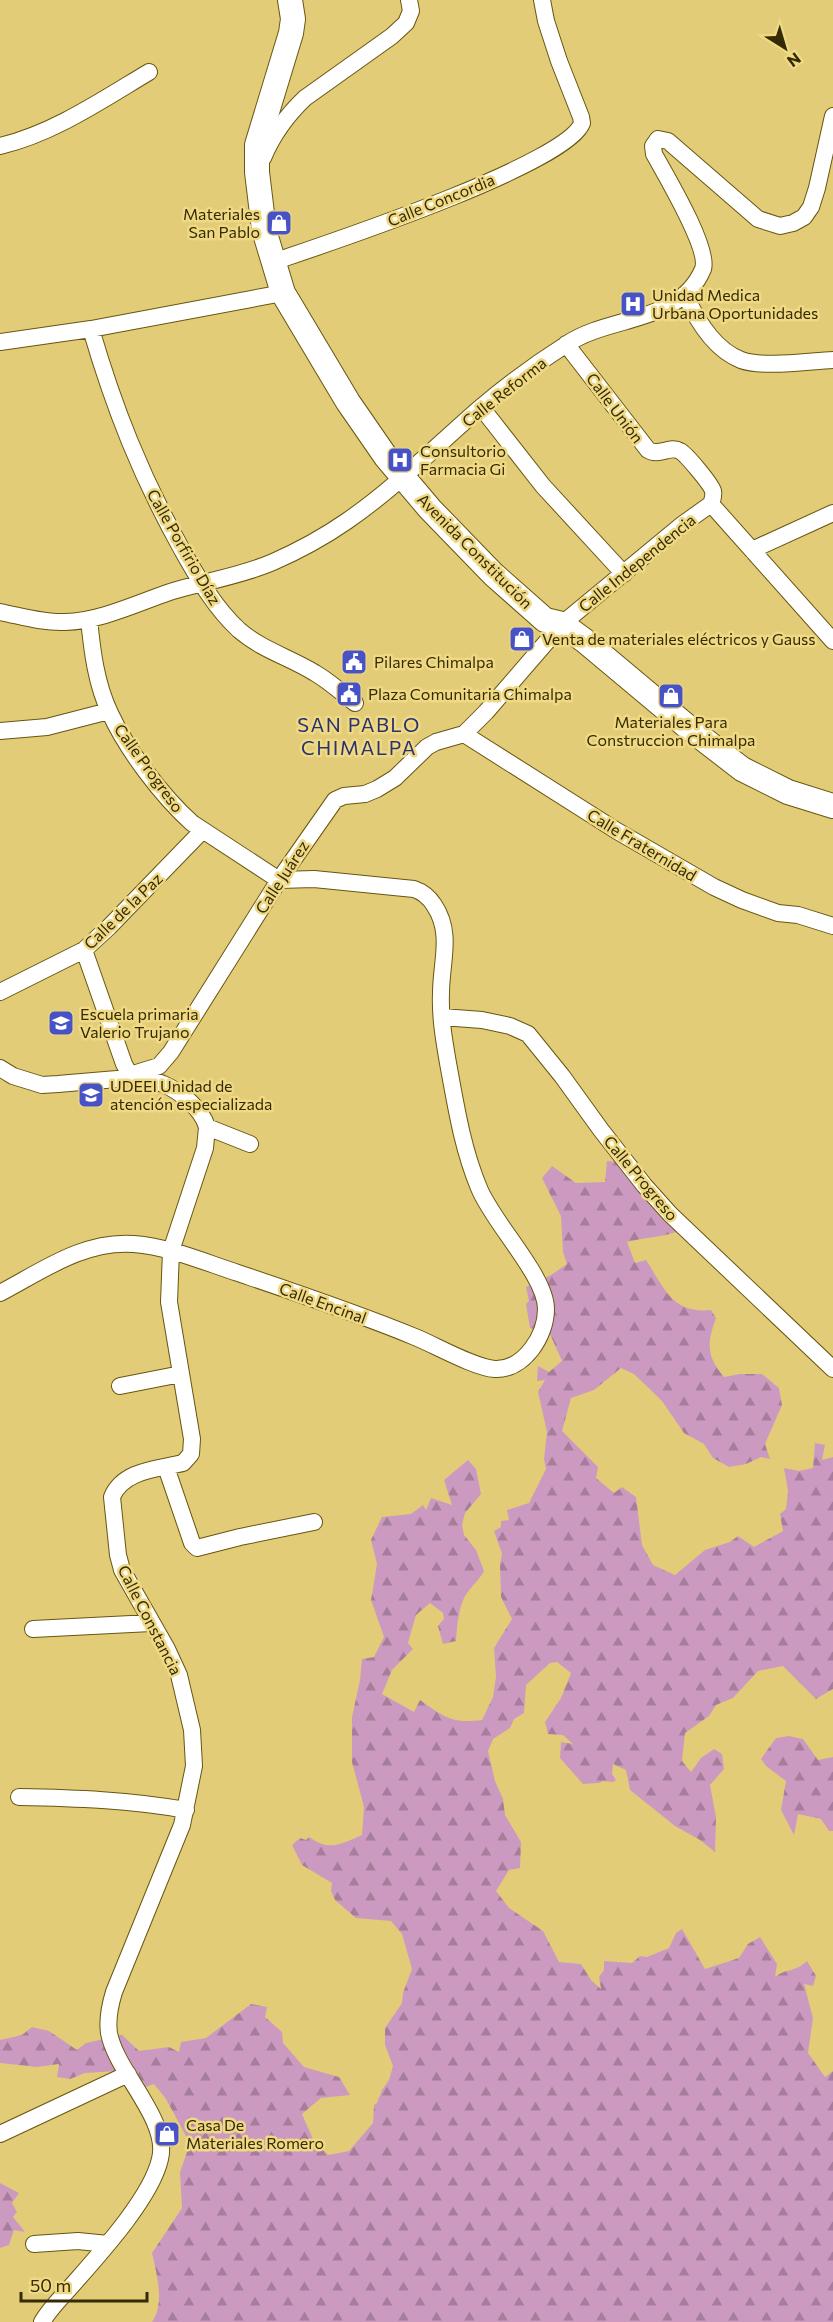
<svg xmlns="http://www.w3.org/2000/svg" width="833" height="2322" font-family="Commissioner,sans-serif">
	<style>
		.forest { fill: url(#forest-firs) }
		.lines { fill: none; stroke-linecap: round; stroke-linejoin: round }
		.street-casing { stroke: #675611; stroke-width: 18 }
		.secondary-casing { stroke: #675611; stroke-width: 26 }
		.street { stroke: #fff; stroke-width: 16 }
		.secondary { stroke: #fff; stroke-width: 24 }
		.labels { text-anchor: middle; stroke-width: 5; stroke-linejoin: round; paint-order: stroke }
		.street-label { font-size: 16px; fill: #342b05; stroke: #f0d984 }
		.poi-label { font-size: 16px; fill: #342b05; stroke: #f0d984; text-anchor: start }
		.quarter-label { font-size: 20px; letter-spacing: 1.5px; fill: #2b336d; stroke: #f0d984 }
	</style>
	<defs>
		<pattern id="forest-firs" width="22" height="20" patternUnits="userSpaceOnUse" patternTransform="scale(1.5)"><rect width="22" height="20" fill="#cc9ac1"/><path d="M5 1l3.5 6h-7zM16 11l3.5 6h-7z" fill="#a67e9b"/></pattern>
	</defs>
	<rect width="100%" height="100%" fill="#e3cc77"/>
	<!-- forest -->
	<path class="forest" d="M614,1157l66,56 -4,19c-18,6 -31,5 -49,10l8,21 11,-3c19,29 26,54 65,50l5,8c-9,25 -10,38 8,59l16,-3h22l17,14 3,17 -17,39 5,15 -9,-2 -15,7 -17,3 -16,-9 -9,-14 -20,-11 -22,-32 -28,-27 -13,-6 -27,22 -23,8 -9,33 36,36 -2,11 18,15 8,-6 14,10 6,48 11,20 22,10 30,-25 25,-8 8,-6 16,11 29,-16 -3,-17 6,-5 2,-18 -4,-23 15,3 14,-3 2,-25 10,2 -3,15 11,-3v232l-17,10 -33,-33 -25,5 -25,27 -17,7 -7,11 -24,17 -3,28 9,11 10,-14 13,-9 8,5 2,15 -14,16 6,32 -1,35 -15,-12 -25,-14 -45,-36 -4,-20 -13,-6 -1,10 4,6 -3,2 -10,-1 -4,2 -16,1 -23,-26 1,-16 12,2 -10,-9 -15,-1 -3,-12 16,-24 10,-25 -14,-11 -7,1 -24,22 -2,28 -10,6 -4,9 -17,11 -5,12 7,30 8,18 2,16 16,27 -1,26 -11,2 -13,21 13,17 34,23 16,31 22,2 10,16 10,9 -2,-12 5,-7v-9l28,2 8,-7 7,1 22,-9 7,-15 6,-4 23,40 34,-11 9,-14 12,-7 17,27 -2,13c11,-9 19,-4 32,-16l9,15 -3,10 -9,-2 9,34 -5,35 17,24 8,-6v251h-681c13,-19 5,-46 0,-69l30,-45 -2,-36 8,-23 -2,-13 -20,-37 -12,-15 -17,6 -21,-19 -31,2 -15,6 -13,-2 2,-13 -22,3 -37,-4v-23l22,-5 10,-8 17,4 28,19 9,-7 36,-8 17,16 30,-4 10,5 2,-10 25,-4 45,-34 16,3 -2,10 17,15 1,11 21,24 35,10 11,18 -29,3 -19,16 11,25 15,16 21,-4 24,-28 1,-18 3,-2 5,-13 7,-10 4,-14 -8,-21v-17l17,-25 1,-10 9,-24 -10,-35 -11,-13 -35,-3 -21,-18 -4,-9 1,-8 -30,-18 -10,-20 8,-7 6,2 3,-3c21,15 31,7 53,-2l2,-28 -12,-45v-45l8,-37 2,-21 12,-2 10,-20 -13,-37 6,-36 -6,-24 11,-23 29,-3 12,-9 3,5 5,-12 21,7 -8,-25 24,-20 8,9 5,25 -16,19 -3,12 2,10 12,15 8,21c-5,10 -15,17 -20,27 -6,13 -7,29 -8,43l-13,3 -5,-18 6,-7 -1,-6 -13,-10 -14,12 -8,28 5,6 -21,21 -10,24 32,18 6,-12c24,17 32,24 62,20l11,-23 3,-20 -2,-29 18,-29 -11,-22 -1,-33 2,-10 -8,-23 7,-4v-6l8,-1 -2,-10 22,-7 17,-34 -2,-10 3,-27 -9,-40 7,-12 -8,1 1,-15 11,6 13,-11 -12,-27 -20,-6 -4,-24 3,-3 -3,-14 25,-12 16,-11 -4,-12 -2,-36 -19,-38 10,-12 24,17 29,-1 2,-21 6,1z
		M789,1736l14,3 15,21 15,-3v74h-4l-8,-12 -23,-5 -4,21 -13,-25 5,-29 -20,-15 -5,-7 15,-21z
		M0,2183l19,10 -7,10 5,9 -4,5 12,15 -11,-2 -5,15 -9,3z"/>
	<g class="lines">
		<!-- street casing -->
		<g class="street-casing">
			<path id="street" d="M0,146c54,-13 102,-46 149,-74
				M263,158c10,-24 23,-42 42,-60l87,-62 14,-13 5,-12 -2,-11
				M273,262c50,-17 295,-98 309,-139l-1,-6 -22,-56 -13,-40 -4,-21
				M685,294c11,25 28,55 56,66 21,8 68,1 92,0
				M91,329c23,79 50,147 90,219 17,30 33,59 58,82 23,20 50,27 76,43 14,8 27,20 40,30
				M0,342l91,-13 192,-36
				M566,344l82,106c11,7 22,-5 32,1 6,3 31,33 33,40 1,5 0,8 -2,13
				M481,407l62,79 81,88
				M711,504l122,137
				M752,550l81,-37
				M0,612c21,4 43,11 65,10 37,-1 74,-20 108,-31 33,-10 68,-15 100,-29 25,-11 51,-25 74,-41 48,-33 89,-75 133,-113 27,-23 57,-45 87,-64 43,-29 113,-20 136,-75 7,-20 -38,-95 -49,-115l-1,-8 5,-7 10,2 90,78 22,7 13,-3 11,-6 7,-10 6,-19 16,-72
				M0,731l47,-4 62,-16
				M464,734l153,97 97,56 28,13 36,13 20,2 35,11
				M84,950l40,114 6,11c11,4 22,4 33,9 17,7 39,25 44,43l43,17
				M0,992l84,-42 25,-23 93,-96
				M442,1017l40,3 28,6 18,8 34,42 39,54 43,55 26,29 163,155
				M0,1068l13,8 29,9 16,-1 59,-5 42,-13 12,-14 108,-172 56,-80 9,-4 21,-2 12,-5 18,-11 32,-31 9,-5 28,-8 22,-22 76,-88 121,-100 28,-20
				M0,1293c42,-22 84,-53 134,-49 36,3 70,18 104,29 59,20 119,40 177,64 20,8 60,31 80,32 29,1 51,-33 51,-60 0,-33 -53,-86 -67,-121 -17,-41 -23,-82 -31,-125 -4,-23 -8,-46 -7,-70 0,-31 12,-60 -7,-88 -5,-8 -11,-13 -20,-16l-100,-10 -35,1 -87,-57c-30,-27 -65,-73 -82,-110 -14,-29 -18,-63 -21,-94
				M120,1386l61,-12
				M166,1467l26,76 5,5 43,-11 74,-15
				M33,1629l118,-6
				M19,1797c56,1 111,3 167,13
				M0,2134l128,-60
				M34,2244l44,-3 30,3
				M42,2322c7,-12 17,-22 26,-32 28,-32 83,-91 92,-131 10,-39 -44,-87 -51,-126 -2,-14 1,-28 5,-41l68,-167 12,-59 -2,-36 -13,-55 -12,-26 -45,-79 -4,-15 -6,-58c11,-27 46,-28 71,-34l8,-9 1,-15 -23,-137 2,-51 34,-103 2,-21"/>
		</g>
		<!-- secondary casing -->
		<g class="secondary-casing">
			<path id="secondary" d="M290,0l3,19 -2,14 -34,112v27l7,58 19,63 65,109 38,55 44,52 63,65 52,46 17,4 23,17 104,87 53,41 46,23 45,14"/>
		</g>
		<!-- street -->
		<use href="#street" class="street"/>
		<!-- secondary -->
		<use href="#secondary" class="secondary"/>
	</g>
	<!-- icons -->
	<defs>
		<g id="shop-square" transform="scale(1.35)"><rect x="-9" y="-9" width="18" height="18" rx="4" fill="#4852c7" stroke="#f0d984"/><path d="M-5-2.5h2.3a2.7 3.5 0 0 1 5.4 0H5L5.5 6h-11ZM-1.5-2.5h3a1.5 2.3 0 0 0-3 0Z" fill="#fff"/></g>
		<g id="hospital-square" transform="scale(1.35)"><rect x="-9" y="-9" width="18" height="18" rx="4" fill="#4852c7" stroke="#f0d984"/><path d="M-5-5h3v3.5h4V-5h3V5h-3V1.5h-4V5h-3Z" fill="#fff"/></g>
		<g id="civic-square" transform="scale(1.35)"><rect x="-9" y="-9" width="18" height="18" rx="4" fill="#4852c7" stroke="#f0d984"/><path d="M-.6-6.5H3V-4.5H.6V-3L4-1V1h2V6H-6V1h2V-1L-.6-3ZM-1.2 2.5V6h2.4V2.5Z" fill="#fff"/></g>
		<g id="school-square" transform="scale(1.35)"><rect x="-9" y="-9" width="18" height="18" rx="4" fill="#4852c7" stroke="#f0d984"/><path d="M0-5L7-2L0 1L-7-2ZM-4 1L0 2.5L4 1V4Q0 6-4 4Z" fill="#fff"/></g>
	</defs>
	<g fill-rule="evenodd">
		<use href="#shop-square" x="279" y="223"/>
		<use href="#hospital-square" x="633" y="304"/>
		<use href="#hospital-square" x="400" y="460"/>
		<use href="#shop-square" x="522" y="639"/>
		<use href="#civic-square" x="354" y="662"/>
		<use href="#civic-square" x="349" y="694"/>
		<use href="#shop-square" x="671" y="696"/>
		<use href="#school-square" x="61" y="1023"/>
		<use href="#school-square" x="91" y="1095"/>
		<use href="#shop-square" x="167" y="2134"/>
	</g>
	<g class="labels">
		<!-- street labels -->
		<g class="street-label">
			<text transform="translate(441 200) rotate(-22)" y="6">Calle Concordia</text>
			<text transform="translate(504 392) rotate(-38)" y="6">Calle Reforma</text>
			<text transform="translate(615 408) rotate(53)" y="6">Calle Unión</text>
			<text transform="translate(184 547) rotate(60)" y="6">Calle Porfirio Díaz</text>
			<text transform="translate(475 551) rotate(45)" y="6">Avenida Constitución</text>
			<text transform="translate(637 563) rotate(-39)" y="6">Calle Independencia</text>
			<text transform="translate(149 768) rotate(54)" y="6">Calle Progreso</text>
			<text transform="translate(642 845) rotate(31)" y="6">Calle Fraternidad</text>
			<text transform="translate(282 877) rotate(-57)" y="6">Calle Juárez</text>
			<text transform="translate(123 911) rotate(-44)" y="6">Calle de la Paz</text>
			<text transform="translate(641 1178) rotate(50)" y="6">Calle Progreso</text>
			<text transform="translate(323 1303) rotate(20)" y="6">Calle Encinal</text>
			<text transform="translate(150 1620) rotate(63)" y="6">Calle Constancia</text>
		</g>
		<!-- poi labels -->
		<g class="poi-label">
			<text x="260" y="220" text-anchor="end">Materiales<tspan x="260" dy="18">San Pablo</tspan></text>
			<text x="652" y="301">Unidad Medica<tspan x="652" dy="18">Urbana Oportunidades</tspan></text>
			<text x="420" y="457">Consultorio<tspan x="420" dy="18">Farmacia Gi</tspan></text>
			<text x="542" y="645">Venta de materiales eléctricos y Gauss</text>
			<text x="374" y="668">Pilares Chimalpa</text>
			<text x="368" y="700">Plaza Comunitaria Chimalpa</text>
			<text x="671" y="728" text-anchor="middle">Materiales Para<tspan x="671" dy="18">Construccion Chimalpa</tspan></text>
			<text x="80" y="1020">Escuela primaria<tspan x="80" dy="18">Valerio Trujano</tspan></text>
			<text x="110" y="1092">UDEEI Unidad de<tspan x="110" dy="18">atención especializada</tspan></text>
			<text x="186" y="2131">Casa De<tspan x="186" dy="18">Materiales Romero</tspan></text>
		</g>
		<!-- quarter labels -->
		<g class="quarter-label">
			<text x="359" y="732">SAN PABLO<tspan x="359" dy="23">CHIMALPA</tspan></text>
		</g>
	</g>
	<!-- north arrow -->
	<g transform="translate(785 48) rotate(143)" stroke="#f0d984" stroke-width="4.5" paint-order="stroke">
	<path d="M0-4.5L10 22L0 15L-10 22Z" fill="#342b05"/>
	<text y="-9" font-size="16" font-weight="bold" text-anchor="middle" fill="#342b05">N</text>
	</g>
	<!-- scale -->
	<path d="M21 2292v9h126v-9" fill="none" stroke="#342b05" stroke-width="3"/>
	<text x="30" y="2292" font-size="18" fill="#342b05" stroke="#f0d984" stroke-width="4.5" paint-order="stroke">50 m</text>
</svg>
